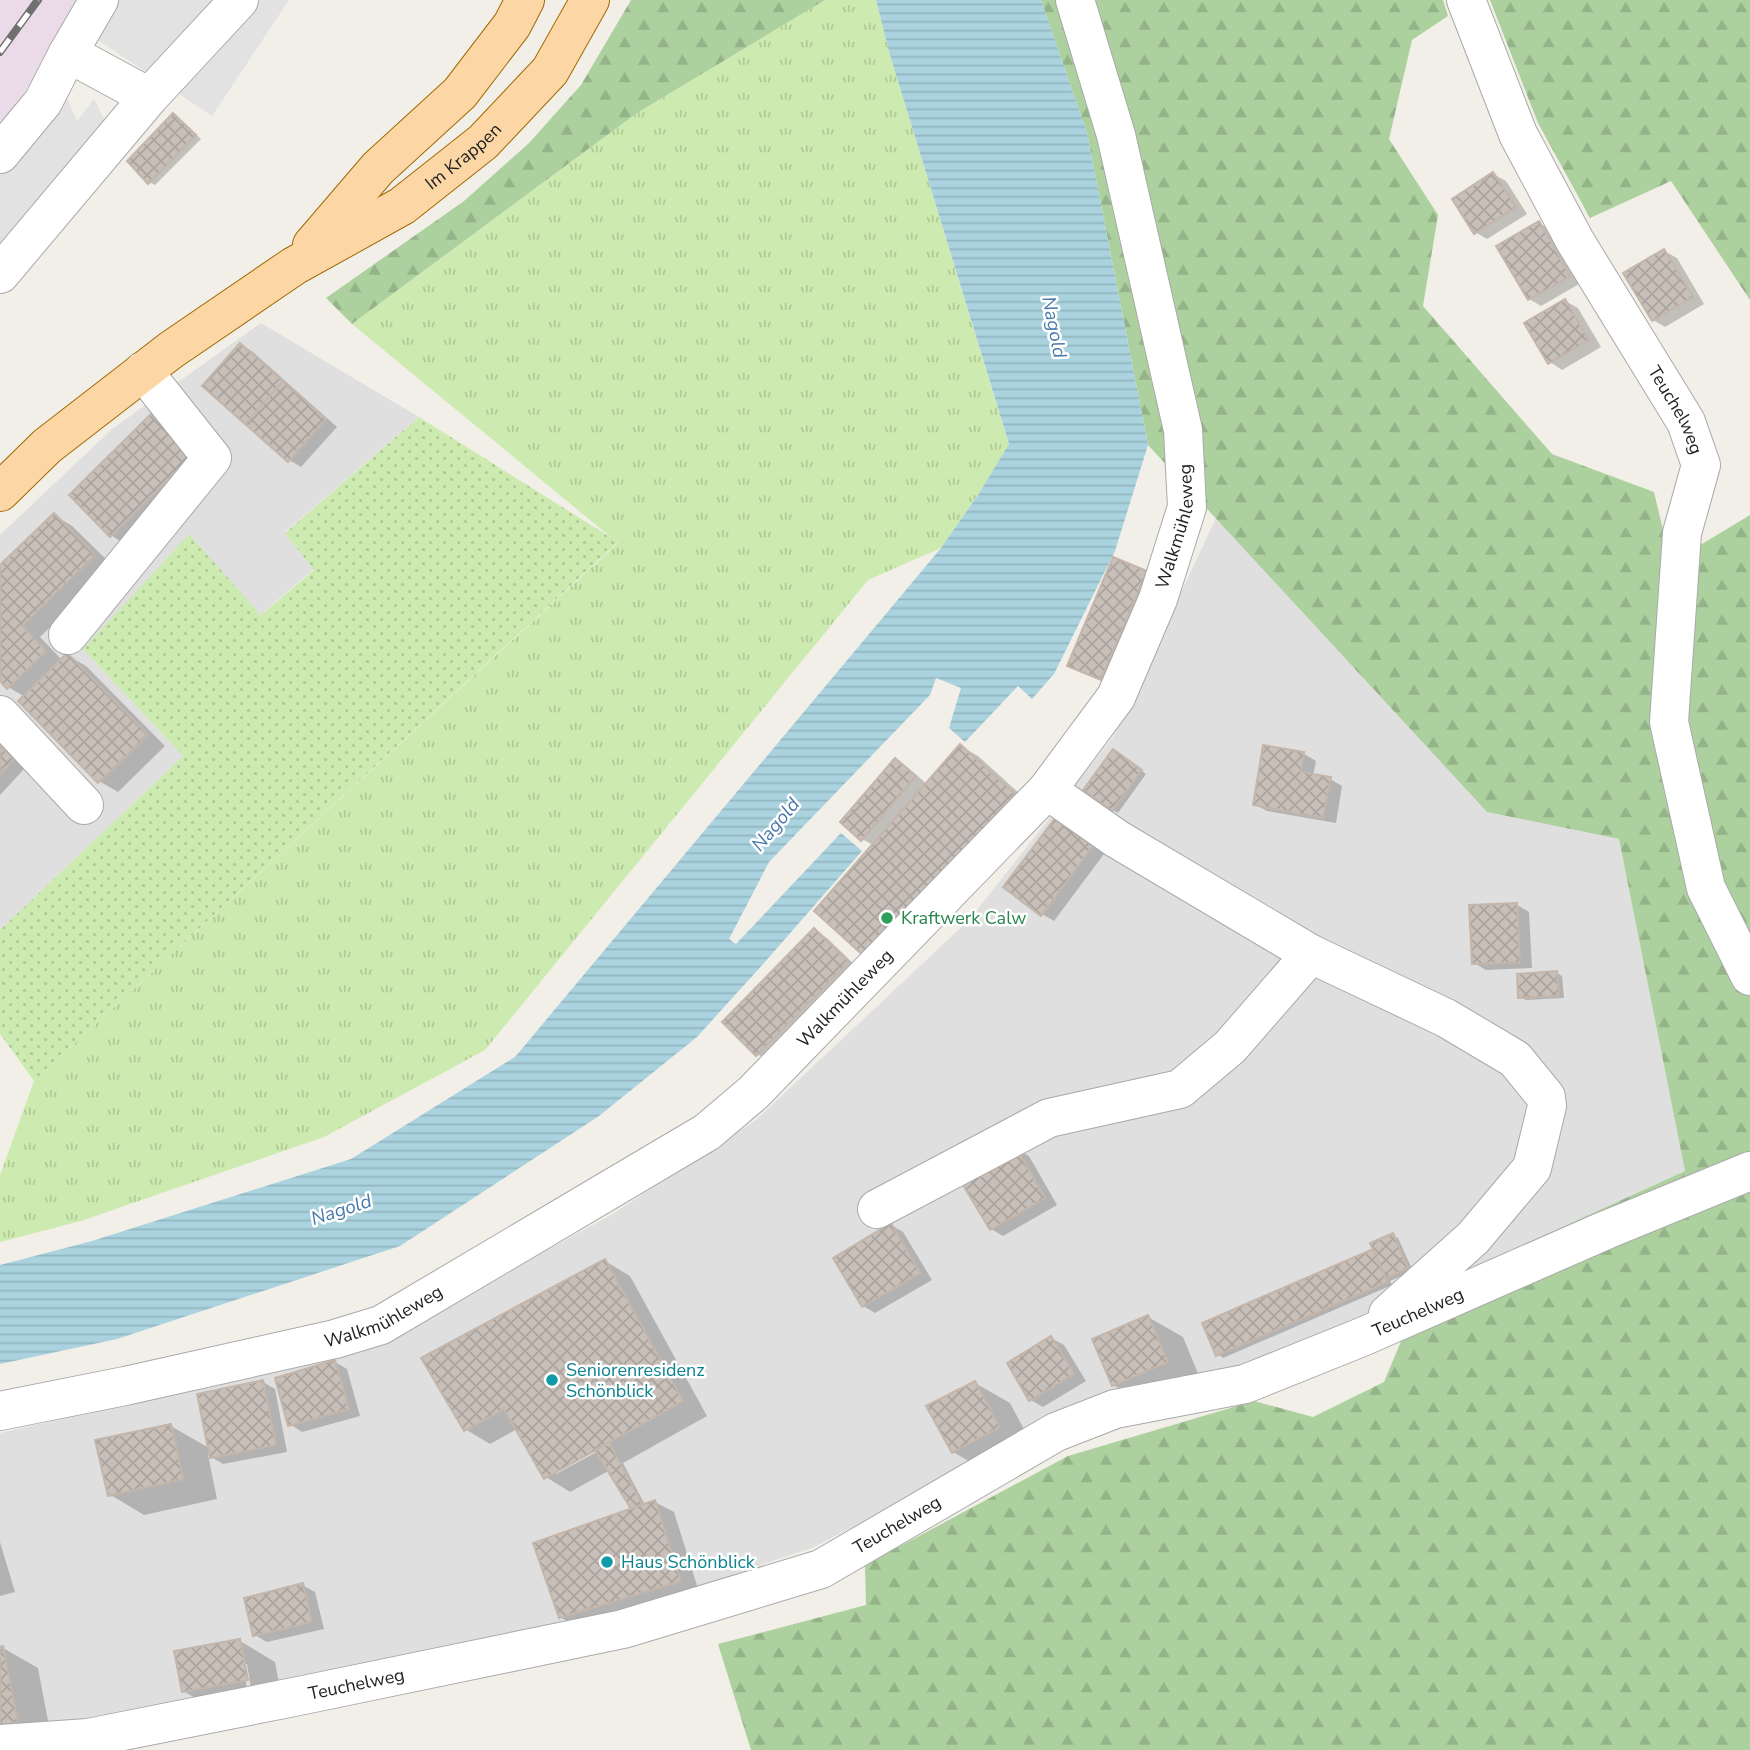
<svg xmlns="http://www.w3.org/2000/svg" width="1750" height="1750" font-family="'Nunito Sans',sans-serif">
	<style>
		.residential { fill: #e0dfdf }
		.railway { fill: #ebdbe8 }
		.grass { fill: url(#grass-tufts) }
		.forest { fill: url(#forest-firs) }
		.garden { fill: url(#garden-dots) }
		.parking { fill: #e2e2e2 }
		.water { fill: url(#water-rules) }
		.shadow { fill: #0003; fill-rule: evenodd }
		.building { fill: url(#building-cross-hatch); stroke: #c4b6ab; stroke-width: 2 }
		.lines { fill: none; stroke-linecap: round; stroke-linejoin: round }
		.minor-casing { stroke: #a9a9a9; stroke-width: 40 }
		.major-casing { stroke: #a06b00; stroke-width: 40 }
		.minor { stroke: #fff; stroke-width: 38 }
		.major { stroke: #fcd6a4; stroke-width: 38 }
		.rail-casing { stroke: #707070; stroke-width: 8 }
		.rail { stroke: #fff; stroke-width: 5; stroke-dasharray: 16; stroke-linecap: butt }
		.leisure-dot { fill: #2e9e5b; stroke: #fff; stroke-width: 2.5 }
		.culture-dot { fill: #0f9aa8; stroke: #fff; stroke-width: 2.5 }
		.labels { text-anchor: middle; stroke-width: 5; stroke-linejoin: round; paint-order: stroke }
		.street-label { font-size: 18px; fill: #222; stroke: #fff }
		.leisure-label { font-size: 18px; fill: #27864d; stroke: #fff; text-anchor: start }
		.culture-label { font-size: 18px; fill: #0d838f; stroke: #fff; text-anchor: start }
		.water-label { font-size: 19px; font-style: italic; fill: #4a7aab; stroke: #fff }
	</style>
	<defs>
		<pattern id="grass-tufts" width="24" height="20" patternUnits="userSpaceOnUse" patternTransform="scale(1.75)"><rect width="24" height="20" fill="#cdebb0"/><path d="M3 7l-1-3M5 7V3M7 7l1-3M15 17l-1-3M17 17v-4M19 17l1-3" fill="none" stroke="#b0c997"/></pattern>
		<pattern id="forest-firs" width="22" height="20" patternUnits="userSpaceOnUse" patternTransform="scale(1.75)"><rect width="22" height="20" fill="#add19e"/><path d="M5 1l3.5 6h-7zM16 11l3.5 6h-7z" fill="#95b388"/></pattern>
		<pattern id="garden-dots" width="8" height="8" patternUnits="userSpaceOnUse" patternTransform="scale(1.75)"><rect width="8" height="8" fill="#cdebb0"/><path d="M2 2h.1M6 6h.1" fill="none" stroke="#b0c997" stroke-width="1.8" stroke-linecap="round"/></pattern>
		<pattern id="water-rules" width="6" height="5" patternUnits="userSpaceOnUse" patternTransform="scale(1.75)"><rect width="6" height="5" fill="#aad3df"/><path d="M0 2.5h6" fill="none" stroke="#92b5bf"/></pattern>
		<pattern id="building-cross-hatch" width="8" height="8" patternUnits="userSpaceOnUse" patternTransform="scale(1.75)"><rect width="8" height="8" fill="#c7bfb8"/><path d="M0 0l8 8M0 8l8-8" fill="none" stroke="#aba49e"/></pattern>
	</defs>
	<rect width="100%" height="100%" fill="#f2efe9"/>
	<!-- residential -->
	<path class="residential" d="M261,323l158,94 -134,115 29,37 -54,46 -177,34 100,107 -183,174v-395l112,-106z
		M1216,518l271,294 132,27 66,332 -446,204 -171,41 -256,132 -211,70 -502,108 -99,8v-301l350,-80 35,-14 226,-124 145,-95 214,-201 143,-182z"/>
	<!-- railway -->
	<path class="railway" d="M0,0h85l-71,108 -14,14z"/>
	<!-- grass -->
	<path class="grass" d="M825,0h51l14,55 119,390 -31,50 -37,53 -73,32 -383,470 -161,87 -243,84 -81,21v-67l34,-94 584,-538 -266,-219 285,-211z"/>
	<!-- forest -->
	<path class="forest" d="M631,0h194l-188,113 -285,211 -26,-26 138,-97 65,-58 52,-58z
		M1041,0h402l5,16 -36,24 -23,99 49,76 -15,91 129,148 102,38 10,42 38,10 48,-29v1235h-999l-33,-106 148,-39 -1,-40 203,-109 186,-55 59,16 71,-35 38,-91 263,-120 -66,-332 -132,-27 -339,-367 -61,-312z
		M1490,0h260v300l-79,-119 -81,37 -52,-95z"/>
	<!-- garden -->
	<path class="garden" d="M419,417l199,125 -584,539 -34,-47v-104l183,-174 -100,-107 106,-115 72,81 53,-45 -29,-37z"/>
	<!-- parking -->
	<path class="parking" d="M112,0h177l-77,116 -123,-82z
		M65,93l12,28 17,-22 15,30 -109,132v-92z"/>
	<!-- water -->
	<path class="water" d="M876,0h165l46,133 61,312 -33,106 -61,123 -22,25 -14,-13 -53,56 -16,-14 12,-40 -25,-10 -6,17 -161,167 -40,77 7,5 105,-111 21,18 -98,112 -67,74 -98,79 -199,130 -283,93 -117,25v-99l92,-24 259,-82 164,-102 426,-509 37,-53 31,-51 -119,-389z"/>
	<!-- shadow -->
	<path class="shadow" d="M179,119l22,20 -46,46 -6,-3z
		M1493,174l13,7 21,33 -40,25 -12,-7z
		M1539,223l12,7 30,53 -40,23 -12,-7z
		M1664,251l13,7 27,46 -39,23 -12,-7z
		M1565,301l13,7 23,39 -39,23 -12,-8z
		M241,345l12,7 84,75 -36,40 -12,-7z
		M152,417l12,7 39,40 -80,79 -12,-8z
		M54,515l18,11 41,40 -73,71 22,23 5,-5 19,11 79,80 -47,46 -19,-11 -74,-84 -17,-10 -8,-8v-111z
		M1114,559l44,20 -45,107 -44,-21z
		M0,744l26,23 -26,28z
		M960,746l18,10 54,49 -147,163 -12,-123 -11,-6 33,-79 12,7 20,17z
		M1265,747l39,7 12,7 -3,15 17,3 12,7 -6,37 -69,-12 -13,-7z
		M1119,754l27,20 -28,39 -5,-3z
		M1068,827l36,27 -50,67 -12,-7z
		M1517,905l12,7 3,56 -46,2 -12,-7z
		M815,930l12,8 33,32 -91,91 -12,-7z
		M1557,973l5,3 2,22 -38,2 -6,-3z
		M1016,1149l13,7 28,49 -54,31 -12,-7z
		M891,1225l12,7 29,48 -57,33 -12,-7z
		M1392,1235l6,3 15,33 -23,10 2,4 -169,73 -5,-4 157,-104z
		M605,1261l25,15 77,140 -84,47 22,42 10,-3 19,10 25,80 -120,36 -19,-11 73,-108 -23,-39 -40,22 -24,-15 -29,-48 -27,15 -25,-15zM602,1445l2,3 -48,26v-4z
		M1148,1317l35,20 19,46 -53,22 -36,-20z
		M1051,1338l13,7 22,36 -43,26 -12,-7z
		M335,1362l12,7 13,47 -58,16 -12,-8z
		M263,1382l12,7 12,63 -64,12 -15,-9 9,44 -73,16 -35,-21 62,-68 38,22z
		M975,1383l35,20 24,45 -46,24 -35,-20z
		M0,1542l15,50 -15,4z
		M302,1585l13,7 9,37 -57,13 -12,-7z
		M240,1641l35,21 7,37 -64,12 -35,-20zM243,1664h4l4,24 -4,1z
		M0,1648h3l35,20 14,74 -49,8z"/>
	<!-- building -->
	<path class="building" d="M173,113l23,22 -48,49 -21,-23z
		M1493,172l23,35 -42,27 -22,-35z
		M1539,221l31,55 -42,24 -32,-54z
		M1664,249l29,48 -41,24 -29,-48z
		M1565,299l24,41 -41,24 -24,-41z
		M240,343l43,38 -38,43 -43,-38z
		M283,381l43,38 -38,43 -43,-38z
		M151,414l41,42 -82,81 -41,-42z
		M54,513l41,42 -73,71 24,25 -39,38 -7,-8v-116z
		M1113,557l34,14 -46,109 -34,-14z
		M67,653l81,82 -50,48 -80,-82z
		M960,744l55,50 -149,164 -52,-47z
		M1263,745l41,7 -3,20 30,5 -8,41 -70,-13z
		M0,746l14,13 -14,16z
		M1113,749l29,21 -30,41 -29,-21z
		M895,758l21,18 -55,65 -21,-19z
		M1056,817l37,29 -52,70 -38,-29z
		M1517,903l3,59 -48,2 -3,-59z
		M814,928l35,34 -93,94 -34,-34z
		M1557,971l2,25 -41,2 -1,-24z
		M1016,1147l29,51 -55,32 -30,-50z
		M891,1223l29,50 -58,34 -29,-49z
		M1393,1233l15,35 -22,10 -16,-35z
		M1373,1249l14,33 -171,74 -14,-33z
		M605,1259l78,142 -139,78 -40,-70 -40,22 -43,-73z
		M1148,1315l20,47 -56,24 -20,-47z
		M1051,1336l23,38 -45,27 -22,-38z
		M335,1360l14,49 -61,17 -13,-48z
		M263,1380l13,65 -66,13 -13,-64z
		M975,1381l25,46 -48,26 -26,-47z
		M171,1424l12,55 -75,17 -13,-56z
		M609,1442l33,62 -11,5 -36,-59z
		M655,1500l26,81 -122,37 -26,-75z
		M303,1583l9,39 -59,14 -9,-38z
		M240,1639l8,41 -66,12 -8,-41z
		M3,1646l15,76 -18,3v-78z"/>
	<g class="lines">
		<!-- minor casing -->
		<g class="minor-casing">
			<g id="minor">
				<path id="s1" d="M1466,0l52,134 57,107 111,181 15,43 -19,68 -13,189 37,166 44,88"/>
				<path d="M68,53l81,44"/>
				<path d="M0,154l43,-52 25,-49 31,-53"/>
				<path d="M0,274l149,-177 90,-97"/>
				<path d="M68,635l144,-177 -69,-87"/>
				<path d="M0,715l84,90"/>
				<path d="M1047,790l70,49 194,115 135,64 69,41 31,38 1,9 -15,62 -59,70 -85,76"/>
				<path d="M877,1209l172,-91 131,-29 50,-42 81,-93"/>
				<path id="s2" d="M0,1411l125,-25 210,-47 46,-14 326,-193 46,-39 294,-303 69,-93 42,-98 29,-92 -4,-77 -67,-295 -41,-135"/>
				<path id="s3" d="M0,1744l88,-6 206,-41 329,-68 198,-60 235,-137 59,-23 130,-25 117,-47 244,-107 144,-59"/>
			</g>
		</g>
		<!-- major casing -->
		<g class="major-casing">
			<g id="major">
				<path d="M312,245l66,-77 82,-75 52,-68 13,-25"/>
				<path id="s4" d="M0,492l47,-46 124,-96 123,-84 108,-60 81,-64 67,-71 40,-71"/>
			</g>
		</g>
		<!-- minor -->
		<use href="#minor" class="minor"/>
		<!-- major -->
		<use href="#major" class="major"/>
		<!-- rail casing -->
		<g class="rail-casing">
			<path id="rail" d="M0,52l38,-52"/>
		</g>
		<!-- rail -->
		<use href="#rail" class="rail"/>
	</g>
	<!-- markers -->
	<circle class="leisure-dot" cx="887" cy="918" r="7"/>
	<g class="culture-dot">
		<circle cx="552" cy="1380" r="7"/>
		<circle cx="607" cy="1562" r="7"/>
	</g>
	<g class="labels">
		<!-- street labels -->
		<g class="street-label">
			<text dy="6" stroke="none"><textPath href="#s4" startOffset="574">Im Krappen</textPath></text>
			<text dy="6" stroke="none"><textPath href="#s1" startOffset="462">Teuchelweg</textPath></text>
			<text dy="6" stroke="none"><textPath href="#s2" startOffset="1550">Walkmühleweg</textPath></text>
			<text dy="6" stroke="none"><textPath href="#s2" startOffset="962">Walkmühleweg</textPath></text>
			<text dy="6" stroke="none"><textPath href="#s3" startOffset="1496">Teuchelweg</textPath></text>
			<text dy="6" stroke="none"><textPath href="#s2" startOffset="396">Walkmühleweg</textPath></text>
			<text dy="6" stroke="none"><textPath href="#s3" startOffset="929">Teuchelweg</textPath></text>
			<text dy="6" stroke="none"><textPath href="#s3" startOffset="362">Teuchelweg</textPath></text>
		</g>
		<!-- leisure labels -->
		<g class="leisure-label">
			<text x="901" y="924">Kraftwerk Calw</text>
		</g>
		<!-- culture labels -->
		<g class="culture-label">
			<text x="566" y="1376">Seniorenresidenz<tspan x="566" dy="21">Schönblick</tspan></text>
			<text x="621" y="1568">Haus Schönblick</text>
		</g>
		<!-- water labels -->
		<g class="water-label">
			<text transform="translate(1055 327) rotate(79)" y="7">Nagold</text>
			<text transform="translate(775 824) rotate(-50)" y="7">Nagold</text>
			<text transform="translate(341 1209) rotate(-18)" y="7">Nagold</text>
		</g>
	</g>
</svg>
